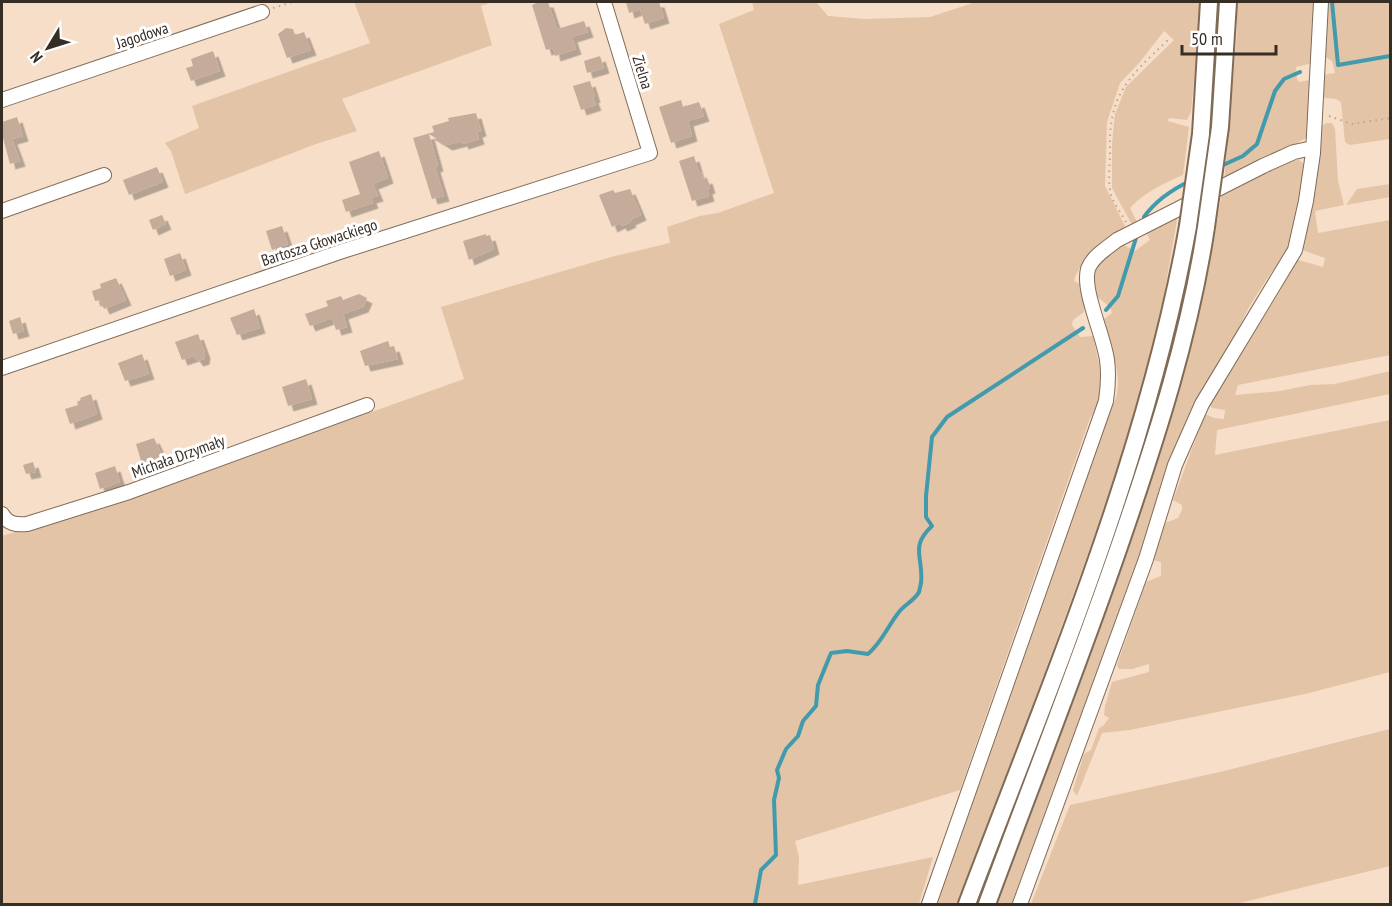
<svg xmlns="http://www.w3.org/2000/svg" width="1392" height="906" font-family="'PT Sans Narrow',sans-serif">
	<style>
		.green { fill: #e4c4a7 }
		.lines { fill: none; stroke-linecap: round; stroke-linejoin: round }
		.stream { stroke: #429bad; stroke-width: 4 }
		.building { fill: #c5ab99; filter: url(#shadow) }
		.minor-casing { stroke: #806b57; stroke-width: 16 }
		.major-casing { stroke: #806b57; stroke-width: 20 }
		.path { stroke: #baa795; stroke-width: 2; stroke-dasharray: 1.5 4.5; stroke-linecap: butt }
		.minor { stroke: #fff; stroke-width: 14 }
		.major { stroke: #fff; stroke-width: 16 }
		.major-bridge-casing { stroke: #806b57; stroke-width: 20; stroke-linecap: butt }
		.major-bridge { stroke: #fff; stroke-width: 16 }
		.labels { text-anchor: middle; stroke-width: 6; stroke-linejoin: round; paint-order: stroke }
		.street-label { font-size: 16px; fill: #362d25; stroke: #fff }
	</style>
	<defs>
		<filter id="shadow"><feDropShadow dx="5.5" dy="5.5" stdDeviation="0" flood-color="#0004"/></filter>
	</defs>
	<rect width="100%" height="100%" fill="#f6dec8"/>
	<!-- green -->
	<path class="green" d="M354,2h138l-11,4 11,39 -150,54 15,32 -41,13 -131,50 -14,-43 -6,-8 34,-15 -7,-22 178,-63z
		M752,2h64l12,14 37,3 65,-2 46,-15h224l-1,69 -4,-2 -4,43 -4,8 -18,-2 -1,3 21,6 -6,48c-21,9 -38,17 -53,33l7,14 -1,3 -5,-2 -19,-35v-45l3,-29 11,-27 48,-47 -10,-9 -24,31 -20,21 -13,39 -2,64 20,40c-4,8 -13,8 -20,13 -10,7 -29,31 -31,42l6,3 5,20 -1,8 -11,8 -1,5 8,12 13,-1c6,28 15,56 -3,82l-130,372 -165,51 4,16 -1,28 135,-28 -14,47h-917v-368l134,-40 328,-117 -23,-72 170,-50 59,-14 -3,-16 33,-11 18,-3 56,-20 -55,-169 35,-14z
		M1236,2h80l-5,58 -2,4 -13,3 1,12 2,3 11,-2 -4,58 -82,44 13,-151z
		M1328,2h62v137l-40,6 -5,-3 -4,-40 -5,-3 -11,-1 -3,-6 1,-17 12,-2 -3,-12 -8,-5z
		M1326,123h6l3,6 3,52 6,24 -29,6 3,22 72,-13v135l-152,30 -3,10 45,-4 30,-6 25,-1 55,-13v23l-173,36 -2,25 175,-35v252l-85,22 -175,36 -28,3 -25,63 -4,-6 11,-36 7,-4 8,-22 4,-2 6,-8 -5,-3 1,-9 7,-24 37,-10v-8l-17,5h-13l-2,-4 29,-83 15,-6v-14l-9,-2 13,-37 13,-5 4,-8v-5l-9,-5 32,-86 9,4 10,1 1,-9 -13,-2 -3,-5 86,-144 28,8 2,-9 -23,-8 9,-39 11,-85z
		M1299,160l6,5 -1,13 -12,63 -9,17 -15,19 -19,30 -71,147 -164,450h-18l208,-610 18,-101 68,-32z
		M1390,184v13l-44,8 11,-16z
		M1178,214l-18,104 -23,90 -26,83 -151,413h-27l175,-490c19,-26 7,-57 -4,-84l3,-2 -3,-2v-7l8,-6c-2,-10 -11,-11 -17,-18 -4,-31 4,-31 25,-52l15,8 15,-11 -4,-9z
		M1390,729v137l-154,38h-205l39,-99 150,-33z"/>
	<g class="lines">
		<!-- stream -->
		<path class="stream" d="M1332,2l6,63 52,-9
			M1221,166l22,-10 14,-12 18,-53 9,-12 16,-7
			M1144,217c12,-17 27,-27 46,-36
			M1106,310l12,-14 18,-58
			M755,904l6,-34 15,-15 -2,-55 5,-22 -2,-8 9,-21 12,-13 5,-15 13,-15 2,-21 13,-32 16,-2 21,3c15,-13 19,-27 31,-42 5,-7 16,-12 20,-20 0,0 2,-9 2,-9 3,-25 -12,-36 11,-57l-6,-9v-21l6,-59 15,-20 136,-89"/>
	</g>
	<!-- building -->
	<path class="building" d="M539,2h9l9,27 27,-8 4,11 -16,5 4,12 -21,7 -2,-8 -7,2 -14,-45z
		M626,2h33l5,16 -19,6 -5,-15 -11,4z
		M286,28l7,1 2,6 9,-3 7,18 -24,8 -9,-24z
		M213,51l7,20 -29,10 -5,-13 7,-2 -2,-7z
		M600,56l4,12 -17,5 -3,-12z
		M590,81l5,16 -2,1 3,7 -15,5 -8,-24z
		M681,100l2,7 16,-5 5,14 -16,5 4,15 -21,7 -12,-36z
		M476,113l5,18 -4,1 2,7 -16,5 -1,-3 -15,4 -18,-11 9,32 -3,1 9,29 -12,3 -19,-61 21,-6 -2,-6 17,-5 -1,-3z
		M17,117l6,19 -11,3 8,22 -10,3 -8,-30v-12z
		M379,151l9,27 -15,6 5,12 -7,2 2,5 -27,9 -4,-12 18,-6 -11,-32z
		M694,156l5,17 2,-1 3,7 3,-1 3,10 -3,1 2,7 -17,5 -13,-40z
		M157,167l6,15 -34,13 -6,-15z
		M630,189l11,26 -11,5 1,2 -9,4 -2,-3 -8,4 -13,-32 14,-5 2,3z
		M162,215l4,9 -13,6 -4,-10z
		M282,226l6,18 -5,2 -2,5 -4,-3 -5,2 -6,-19z
		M486,234v2l4,-1 4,14 -25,11 -6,-19z
		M180,253l6,17 -16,6 -6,-17z
		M116,278l10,22 -22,9 -4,-9 -5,1 -3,-10 9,-3 -1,-4z
		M359,294l8,4 -4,9 -20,7 4,13 -11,3 -4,-12 -22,8 -5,-12 23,-8 -2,-5 15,-5 2,4z
		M254,309l6,19 -23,7 -7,-17z
		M20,317l4,14 -11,3 -4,-13z
		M198,334l7,19 -1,6 -6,2 -4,-5 -12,4 -7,-18z
		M388,341l2,6 4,-1 4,13 -33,7 -5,-15z
		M142,354l7,20 -24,7 -7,-18z
		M306,379l6,20 -24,7 -6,-19z
		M91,394l6,20 -27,10 -5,-15 13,-4 -1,-3 4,-2 -1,-2z
		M154,438l9,19 -21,7 -6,-20z
		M33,462l3,10 -10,2 -3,-9z
		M115,466l5,16 -20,7 -5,-16z"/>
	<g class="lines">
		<!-- minor casing -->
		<g class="minor-casing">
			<path id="minor" d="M2,100l260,-88
				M2,211l102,-36
				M2,368l341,-117 307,-98 -46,-151
				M2,514c6,10 14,11 25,10l102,-32 238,-87
				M929,904l177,-503c2,-14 3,-27 1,-41 -3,-24 -25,-69 -19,-91 4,-12 19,-21 29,-29l146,-74 31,-14 19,-4
				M1020,904l126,-345 29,-94 27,-61 93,-154 11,-49 7,-48 8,-151"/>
		</g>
		<!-- major casing -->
		<g class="major-casing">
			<path id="major" d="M1220,127l8,-125
				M1201,134l8,-132
				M967,904c83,-220 180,-446 221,-678
				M987,904c45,-122 93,-243 135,-366 35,-102 68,-204 84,-311"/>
		</g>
		<!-- path -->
		<path class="path" d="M273,8l20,-6
			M1329,116l23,8 38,-6
			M1126,222c-5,-10 -15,-21 -16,-32 -2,-13 0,-25 0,-37 -2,-59 18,-75 58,-113"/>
		<!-- minor -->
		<use href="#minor" class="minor"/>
		<!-- major -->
		<use href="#major" class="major"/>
		<!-- major-bridge casing -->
		<g class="major-bridge-casing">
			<path id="major-bridge" d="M1188,226l13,-92
				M1206,227l14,-100"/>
		</g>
		<!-- major-bridge -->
		<use href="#major-bridge" class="major-bridge"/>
	</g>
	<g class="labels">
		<!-- street labels -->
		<g class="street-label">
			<text transform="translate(142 35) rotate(-18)" y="6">Jagodowa</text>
			<text transform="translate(643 72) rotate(73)" y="6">Zielna</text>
			<text transform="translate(319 242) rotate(-18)" y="6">Bartosza Głowackiego</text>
			<text transform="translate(178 456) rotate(-20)" y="6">Michała Drzymały</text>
		</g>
	</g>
	<!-- border -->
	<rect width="1392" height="906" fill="none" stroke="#362d25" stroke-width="6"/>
	<!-- north arrow -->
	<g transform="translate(48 48) rotate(232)" stroke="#ffffff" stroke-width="4.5" paint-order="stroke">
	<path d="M0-4.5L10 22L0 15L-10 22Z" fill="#362d25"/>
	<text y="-9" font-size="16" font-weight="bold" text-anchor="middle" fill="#362d25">N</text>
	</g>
	<!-- scale -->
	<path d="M1182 45v9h94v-9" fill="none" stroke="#362d25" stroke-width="3"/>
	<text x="1191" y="45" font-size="18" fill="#362d25" stroke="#ffffff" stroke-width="4.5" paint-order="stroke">50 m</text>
</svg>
